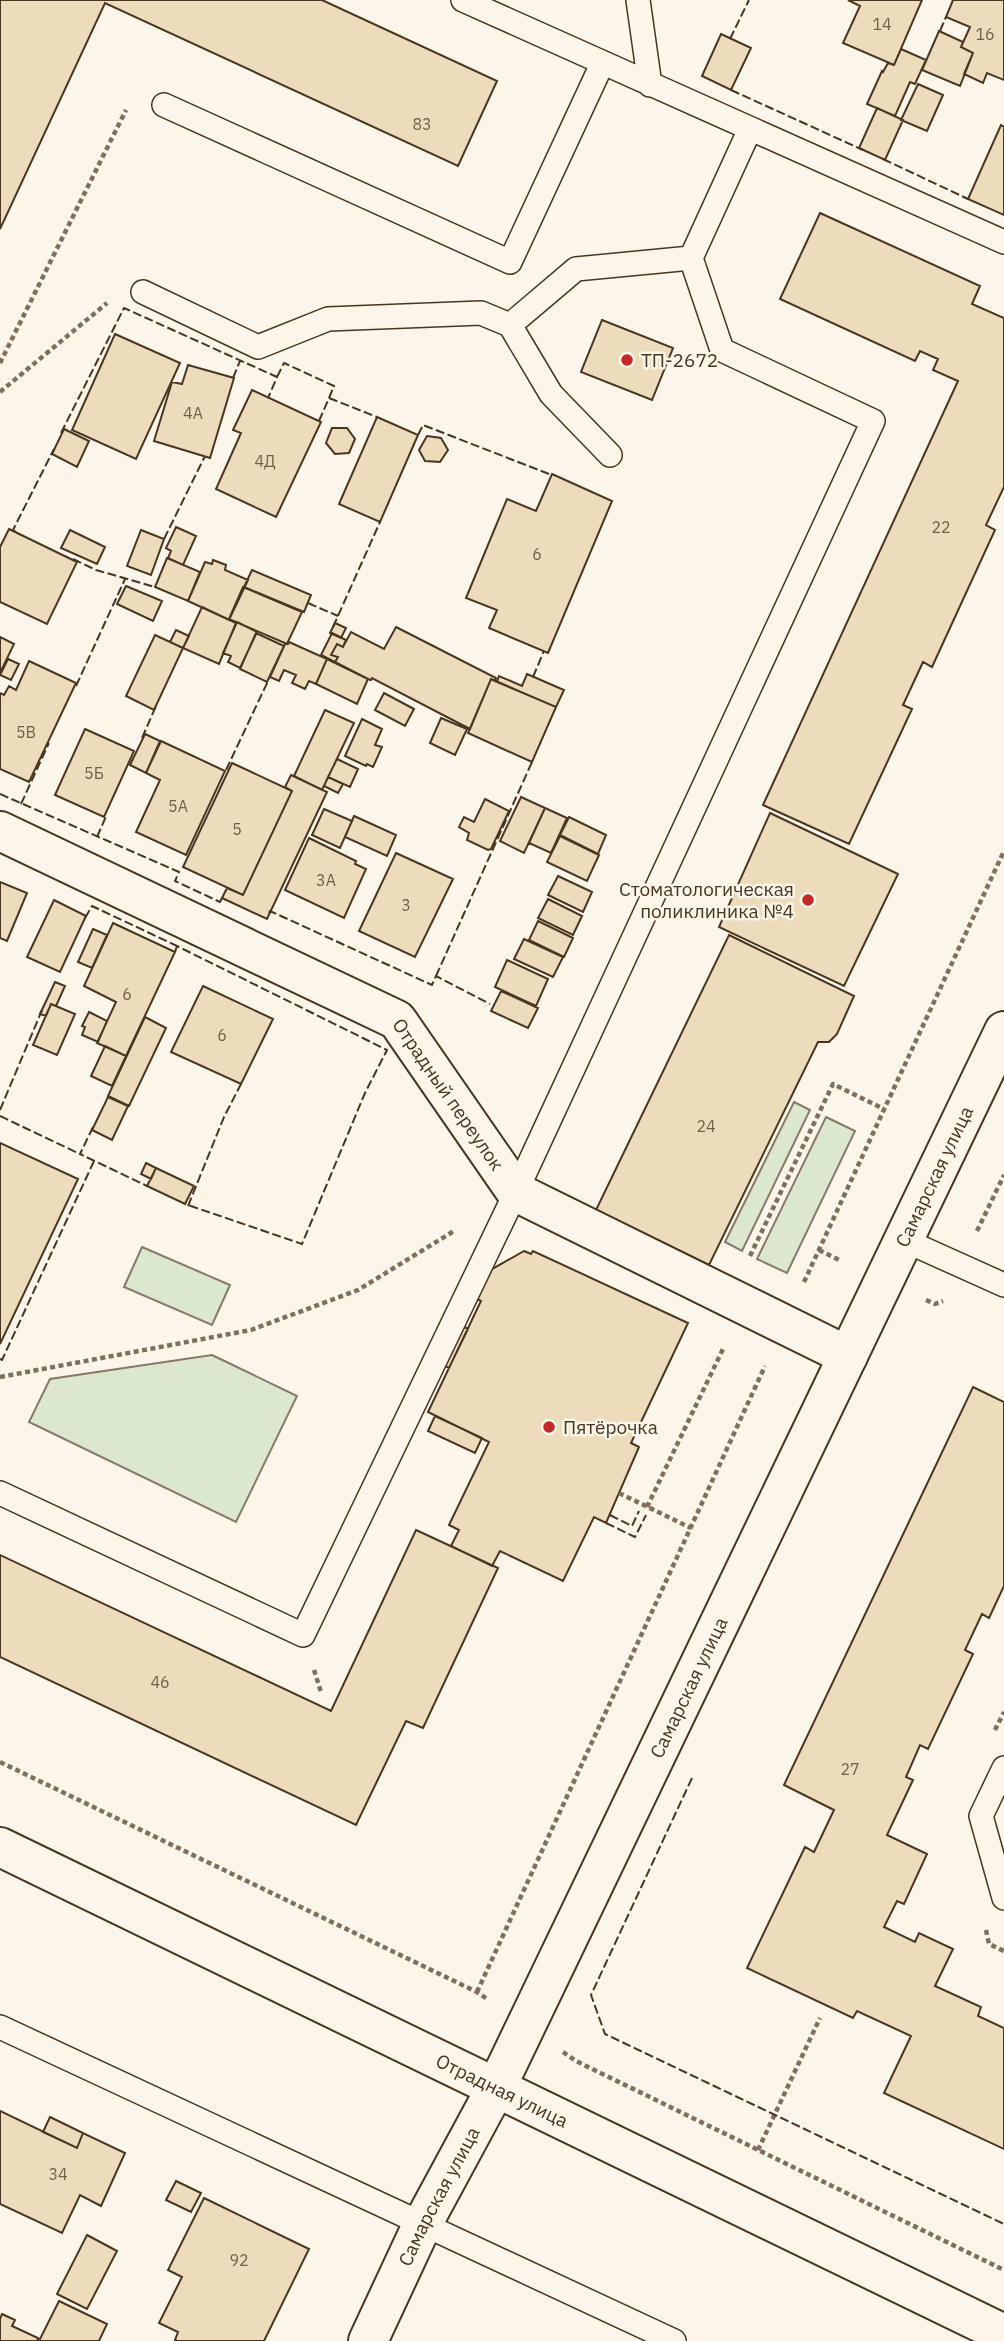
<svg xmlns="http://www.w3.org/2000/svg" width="1004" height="2341" font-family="'IBM Plex Sans',sans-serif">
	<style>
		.green { fill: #dce7d0; stroke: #887966; stroke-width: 2 }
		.building { fill: #ecdcbc; stroke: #4a3520; stroke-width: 2 }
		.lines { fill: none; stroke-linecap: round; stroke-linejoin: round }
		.service-casing { stroke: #4a3520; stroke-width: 26 }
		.minor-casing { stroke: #4a3520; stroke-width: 42 }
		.tertiary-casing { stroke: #4a3520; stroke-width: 42 }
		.path { stroke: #7f6f5c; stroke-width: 4.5; stroke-dasharray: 5 3.5; stroke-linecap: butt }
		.service { stroke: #fbf6e9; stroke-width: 23 }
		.minor { stroke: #fbf6e9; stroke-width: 38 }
		.tertiary { stroke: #fbf6e9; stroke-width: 38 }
		.fence { stroke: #4a3520; stroke-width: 2; stroke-dasharray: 9 3.5; stroke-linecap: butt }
		.poi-dot { fill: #c62828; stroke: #fbf6e9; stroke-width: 2.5 }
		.labels { text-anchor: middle; stroke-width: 5; stroke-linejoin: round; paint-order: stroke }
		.number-label { font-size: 16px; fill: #725f47 }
		.poi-label { font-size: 19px; fill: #4a3520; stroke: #fbf6e9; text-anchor: start }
		.street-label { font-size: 19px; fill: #4a3520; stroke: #fbf6e9 }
	</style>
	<rect width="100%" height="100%" fill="#fbf6e9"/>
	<!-- green -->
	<path class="green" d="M794,1102l16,8 -68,141 -17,-9z
		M826,1117l29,14 -68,142 -30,-14z
		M142,1247l88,38 -18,40 -88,-38z
		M212,1355l85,41 -61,126 -207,-100 21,-43z"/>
	<!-- building -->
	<path class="building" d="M0,0h322l175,81 -39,85 -353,-163 -105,226z
		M848,0h74l-28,65 -51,-22 17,-37z
		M953,0h51v80l-17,-7 -4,10 -19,-9 9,-21 -12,-6 9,-20 -24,-10z
		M939,31l24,11 -2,5 12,6 -13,33 -38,-16z
		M721,34l30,14 -20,42 -29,-14z
		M901,49l25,11 -11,24 -5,-2 -15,34 -28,-12 15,-33 1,1 5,-9 6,2z
		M918,84l25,11 -16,36 -26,-11z
		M877,108l26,12 -18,40 -26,-12z
		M1001,125l3,2v88l-36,-16z
		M820,213l160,73 -8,18 32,14v169l-18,38 9,5 -63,137 -9,-5 -20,43 9,4 -63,135 -86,-39 195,-424 -25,-11 5,-11 -18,-8 -5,10 -135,-62z
		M602,320l71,28 -21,52 -71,-28z
		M115,334l65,29 -44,96 -64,-29z
		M188,365l46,13 -24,80 -56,-17 18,-59 10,2z
		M252,390l69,32 -45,95 -60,-28 25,-56 -8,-3z
		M377,417l41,18 -38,87 -41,-18z
		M332,428h15l8,11 -6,14 -14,1 -9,-11z
		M64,429l25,12 -12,26 -25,-13z
		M427,436l14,2 7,12 -8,12 -15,-1 -6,-11z
		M552,474l60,27 -64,152 -59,-25 8,-18 -31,-12 41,-99 29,12z
		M176,527l20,9 -13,29 -15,-7 3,-7 -5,-3z
		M9,529l68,33 -30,62 -47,-22v-55z
		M70,530l35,17 -8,17 -36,-16z
		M141,530l23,9 -13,36 -24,-9z
		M167,558l33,14 -12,29 -33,-14z
		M213,560l13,5 -1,5 23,10 -19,40 -41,-19 17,-39 7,2z
		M252,570l59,25 -7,17 -60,-25z
		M126,586l36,15 -9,20 -36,-17z
		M243,587l59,25 -15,32 -58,-25z
		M202,607l34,16 -17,41 -36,-16z
		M237,622l20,10 -17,36 -12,-6 3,-6 -8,-3z
		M335,623l11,5 -5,10 -11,-5z
		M396,627l100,51 -1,3 -4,-2 -21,50 -98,-51 -1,2 -3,-1 -33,-17 3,-5 -7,-2 6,-11 6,3 8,-15 33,17z
		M176,630l13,6 -6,12 -13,-6z
		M256,633l28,13 -17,36 -27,-13z
		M332,633l14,7 -3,7 -6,-3 -6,11 7,2 -3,5 -14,-7z
		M155,635l28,13 -29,62 -28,-14z
		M0,637l14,7 -14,29z
		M289,642l38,17 -11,25 -7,-3 -4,8 -13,-6 4,-8 -12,-5 -5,11 -9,-4 15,-33h3z
		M8,659l11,5 -8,16 -11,-5z
		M327,659l41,20 -11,25 -41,-20z
		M29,661l47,22 -47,99 -29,-13v-76l4,2 5,-9 7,4z
		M527,674l37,16 -8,17 -59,-25 2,-6 23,10z
		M491,679l65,28 -24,55 -64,-29z
		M384,693l30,16 -9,17 -30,-16z
		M325,710l29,13 -32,67 -28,-14z
		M441,718l26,11 -12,26 -25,-12z
		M362,719l20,10 -7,16 7,2 -9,20 -6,-3 -1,2 -21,-10z
		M85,729l49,22 -30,66 -49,-22z
		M145,734l15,7 -14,32 -16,-8z
		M161,741l64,30 -39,84 -50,-23 24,-52 -14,-7z
		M337,759l21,10 -8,18 -22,-10z
		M232,763l60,28 -49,104 -60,-28z
		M291,775l36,17 -60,127 -45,-21 5,-10 16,7 49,-104 -7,-4z
		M328,777l15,7 -5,9 -14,-7z
		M521,797l24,11 -21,45 -24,-12z
		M485,799l24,12 -18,38 -3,1 -21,-10 2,-7 -10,-6 5,-10 10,5z
		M545,808l22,10 -16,35 -22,-10z
		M324,809l28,12 -12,27 -28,-13z
		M770,813l128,61 -54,112 -125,-59z
		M354,816l42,19 -9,21 -42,-19z
		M569,817l37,18 -8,19 -38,-19z
		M560,836l39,19 -12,26 -40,-19z
		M309,838l47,23 -1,3 11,5 -22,49 -59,-28z
		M396,853l57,26 -38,78 -56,-26z
		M558,876l34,16 -9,20 -35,-17z
		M0,882l27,11 -20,48 -7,-3z
		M548,899l34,17 -9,19 -35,-17z
		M54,900l32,16 -26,56 -33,-15z
		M538,921l35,17 -9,19 -35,-17z
		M113,923l62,29 -49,104 -29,-13 19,-41 -32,-16z
		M93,929l14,6 -15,33 -14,-6z
		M729,935l125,61 -17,38 -8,8h-11l-109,223 -113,-55z
		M524,939l39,18 -10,20 -39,-18z
		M507,960l41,19 -12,27 -41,-19z
		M55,982l10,4 -9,20 -5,-2 -5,12 -6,-2z
		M203,986l70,33 -32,65 -70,-32z
		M501,991l37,17 -10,20 -37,-17z
		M51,1004l24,10 -18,41 -24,-10z
		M89,1012l18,9 -9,21 -16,-7 3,-8 -3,-1z
		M145,1017l21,11 -37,78 -21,-10z
		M105,1046l21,10 -14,30 -21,-10z
		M108,1097l20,9 -16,34 -20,-10z
		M0,1143l78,36 -78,165z
		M146,1163l10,5 -5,11 -10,-5z
		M156,1168l38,18 -9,18 -38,-18z
		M524,1251l7,3 2,-3 155,72 -57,120 8,4 -33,76 -12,-6 -31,64 -63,-30 -8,15 -41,-20 8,-16 -10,-5 40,-83 -61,-30 53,-111 -6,-3 12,-26z
		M457,1323l11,6 -19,39 -12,-6z
		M973,1387l31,15v184l-15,32 -7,-4 -17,36 8,4 -45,95 -8,-4 -14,32 7,3 -26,55 40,19 -23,50 -7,-3 -13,26 31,15 4,-9 34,16 -18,37 46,21 -3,9 26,12v121l-120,-56 27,-57 -54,-25 -4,7 -106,-50 58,-121 9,5 20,-42 -50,-25z
		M435,1416l47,22 -7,15 -47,-22z
		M416,1530l82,38 -75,160 -17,-7 -50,104 -356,-168v-102l331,156z
		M0,2111l77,37 6,-15 42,20 -24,53 -21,-11 -18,38 -62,-29z
		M50,2117l33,16 -6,15 -34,-16z
		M176,2181l25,12 -10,19 -25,-12z
		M204,2198l105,51 -45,92h-87l-2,-1 3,-8 -19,-9 23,-46 -14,-7z
		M87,2235l30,16 -30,58 -30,-15z
		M59,2301l48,23 -8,17h-60z
		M2,2314l13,6 -3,6 26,12 -1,3h-37v-22z"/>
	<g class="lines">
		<!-- service casing -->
		<g class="service-casing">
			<path id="service" d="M463,0l541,242
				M638,0l12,85
				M164,105l346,157 92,-198
				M143,292l115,55 70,-28 153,-6 29,12 41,69 59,61
				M510,325l66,-56 115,-11
				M904,1240l100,45
				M0,1493l303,142 213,-443 357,-771 -151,-71 -31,-92 59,-129
				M1004,1768l-23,48 23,82
				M0,2027l674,314"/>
		</g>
		<!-- minor casing -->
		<g class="minor-casing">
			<g id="minor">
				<path id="s1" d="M0,831l397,189 119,172 332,164"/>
				<path id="s2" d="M368,2341l55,-118 74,-137 507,-1055"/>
			</g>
		</g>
		<!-- tertiary casing -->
		<g class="tertiary-casing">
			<g id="tertiary">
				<path id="s3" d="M0,1847l1004,487"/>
			</g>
		</g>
		<!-- path -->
		<path class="path" d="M0,363l126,-253
			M0,392l107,-89
			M977,1231l27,-56
			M819,1250l22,11
			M750,1256l83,-172 51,25
			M804,1282l200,-431
			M926,1300l9,4 8,-3
			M0,1377l251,-47 107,-40 96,-59
			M619,1493l72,35
			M647,1507l77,-160
			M314,1670l7,22
			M995,1730l9,-18
			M0,1762l477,230 10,7
			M986,1930l3,14 15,7
			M477,1992l288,-626
			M563,2052l13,9 428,209
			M758,2150l62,-132"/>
		<!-- service -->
		<use href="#service" class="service"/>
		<!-- minor -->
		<use href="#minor" class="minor"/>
		<!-- tertiary -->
		<use href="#tertiary" class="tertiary"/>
		<!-- fence -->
		<path class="fence" d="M940,31l6,-14
			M730,39l19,-39
			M731,90l132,60
			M883,159l85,40
			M277,377l7,-14 50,23 -5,12
			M233,378l7,-17
			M319,421l10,-23 48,19
			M61,433l63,-125 153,69 -9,21
			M418,435l5,-10 126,49
			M16,532l-3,-2 41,-81
			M164,539l41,-83
			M73,559l23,11 59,17
			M308,603l30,13
			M333,627l47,-105
			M533,677l11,-26
			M76,686l49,-107
			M142,738l14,-32
			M226,770l43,-91
			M0,794l179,78 -4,9 45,21 2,-4 3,2
			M21,804l28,-61
			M97,837l10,-23
			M269,913l1,-2 162,74 4,-9 54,28
			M85,918l7,-12 85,40
			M175,952l2,-6 210,104 -22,43 -63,151 -117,-40
			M436,976l96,-214
			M0,1110l42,-100
			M0,1116l80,38
			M93,1127l-13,27 67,32
			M188,1206l36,-89 17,-33
			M0,1359l2,1 92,-199
			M610,1515l22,11 7,-15
			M606,1523l29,14 11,-22
			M692,1778l-101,217 14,39 399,190"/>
	</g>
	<!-- markers -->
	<g class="poi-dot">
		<circle cx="627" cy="360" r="7"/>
		<circle cx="808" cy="900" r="7"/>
		<circle cx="549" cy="1427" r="7"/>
	</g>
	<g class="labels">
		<!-- number labels -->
		<g class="number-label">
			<text x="882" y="30">14</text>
			<text x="985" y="40">16</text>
			<text x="422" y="130">83</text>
			<text x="193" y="419">4А</text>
			<text x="265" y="467">4Д</text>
			<text x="941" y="533">22</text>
			<text x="537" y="560">6</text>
			<text x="26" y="738">5В</text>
			<text x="94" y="779">5Б</text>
			<text x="178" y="812">5А</text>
			<text x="237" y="835">5</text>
			<text x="326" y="886">3А</text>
			<text x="406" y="911">3</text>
			<text x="127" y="1000">6</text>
			<text x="222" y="1041">6</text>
			<text x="706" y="1132">24</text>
			<text x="160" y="1688">46</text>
			<text x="850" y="1775">27</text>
			<text x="58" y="2180">34</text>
			<text x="239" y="2266">92</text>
		</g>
		<!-- poi labels -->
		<g class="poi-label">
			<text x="641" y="367">ТП-2672</text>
			<text x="794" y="896" text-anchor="end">Стоматологическая<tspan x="794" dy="22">поликлиника №4</tspan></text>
			<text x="563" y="1434">Пятёрочка</text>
		</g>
		<!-- street labels -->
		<g class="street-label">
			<text dy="7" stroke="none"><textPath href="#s1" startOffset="530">Отрадный переулок</textPath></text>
			<text dy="7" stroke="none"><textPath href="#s2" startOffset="1295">Самарская улица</textPath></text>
			<text dy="7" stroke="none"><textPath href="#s2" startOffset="728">Самарская улица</textPath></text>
			<text dy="7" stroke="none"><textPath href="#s3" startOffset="558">Отрадная улица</textPath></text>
			<text dy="7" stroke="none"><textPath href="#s2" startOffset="161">Самарская улица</textPath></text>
		</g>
	</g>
</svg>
